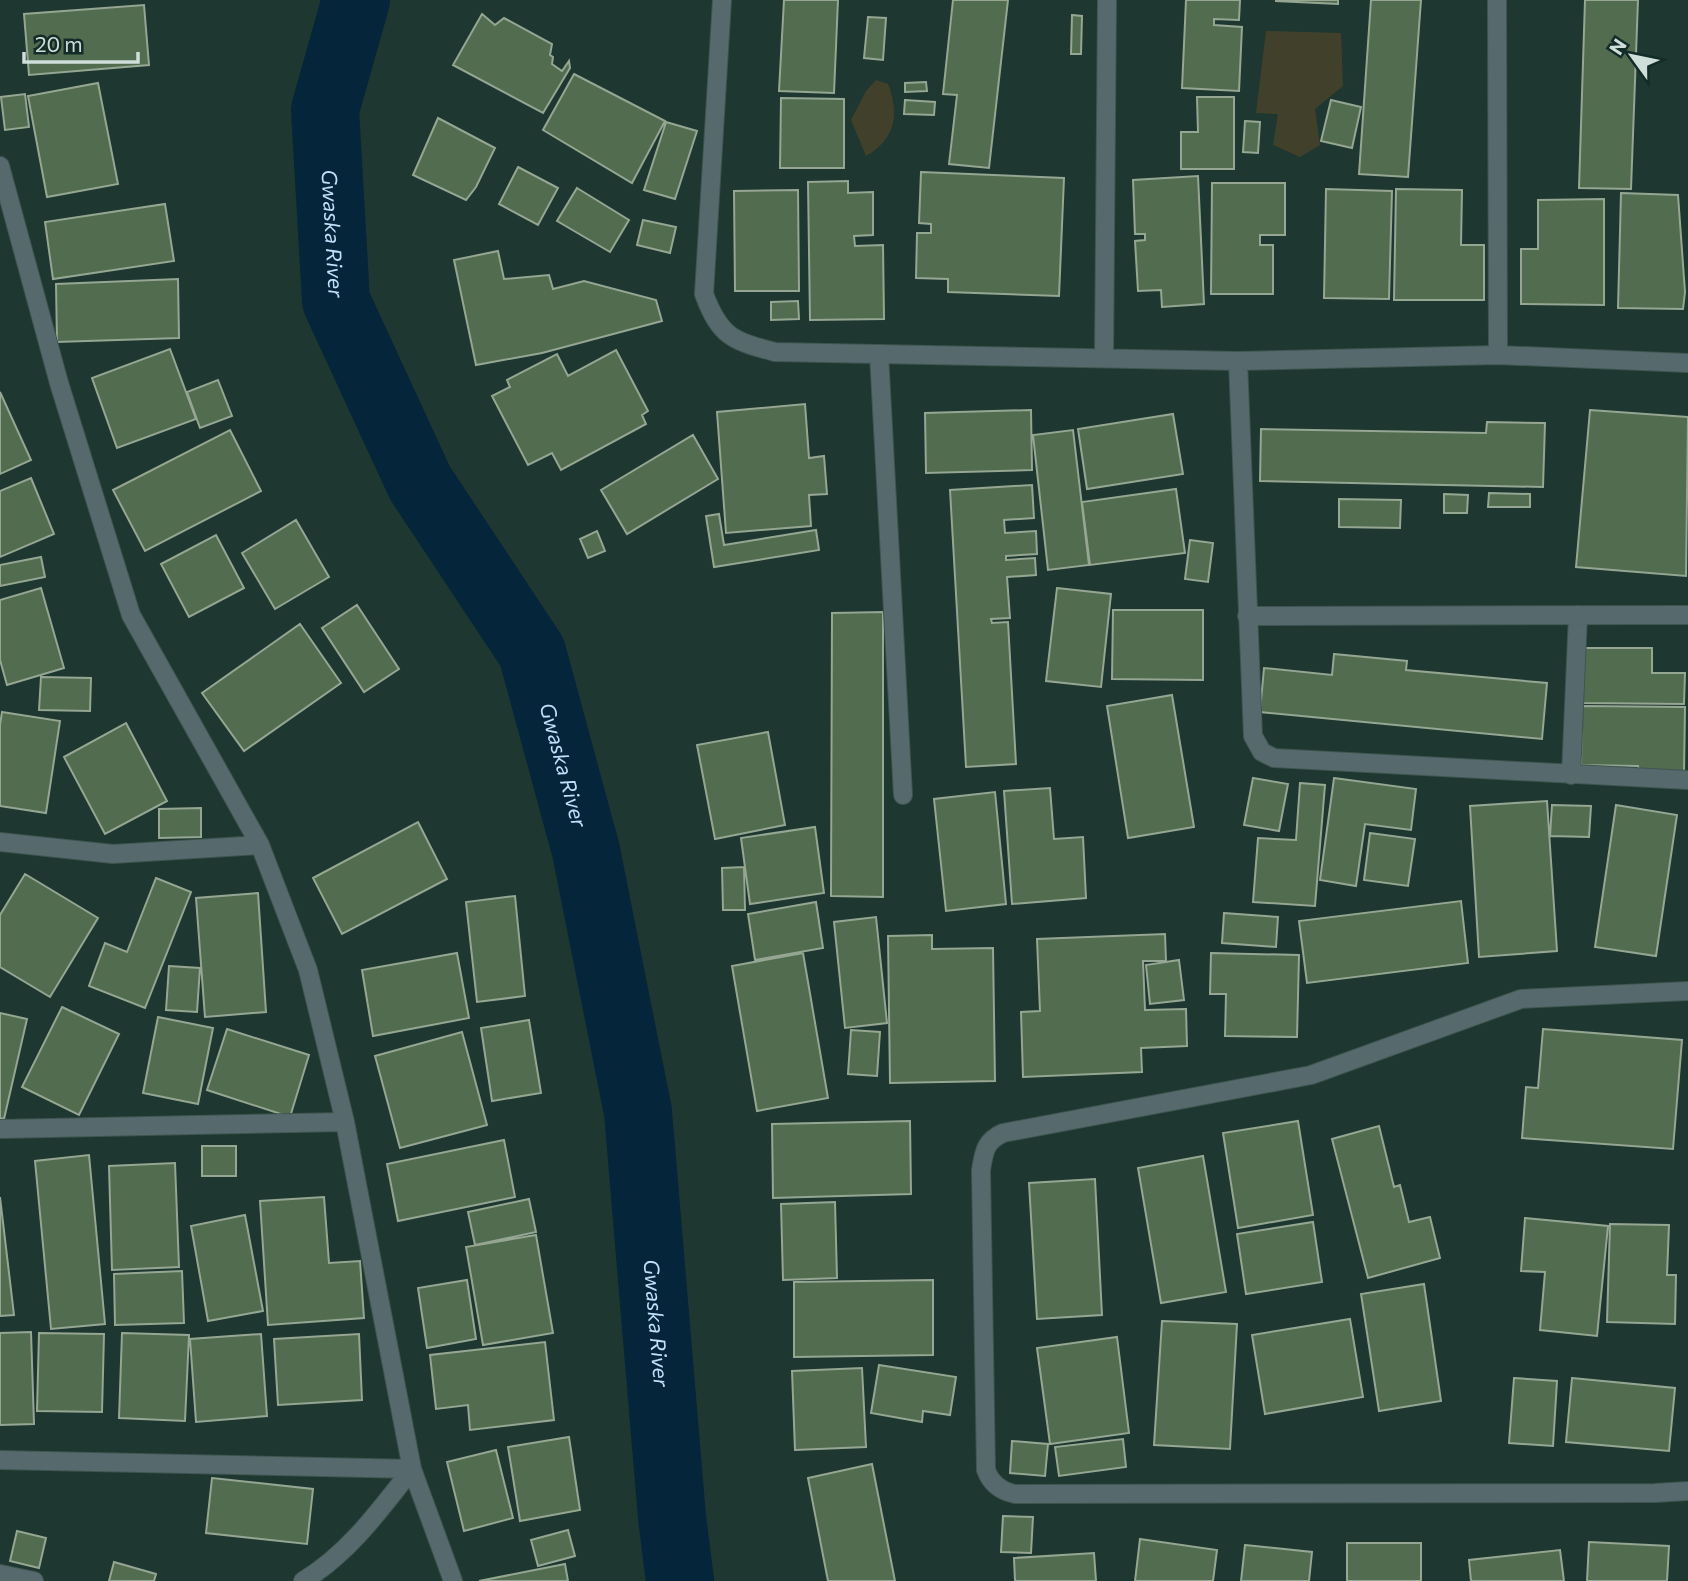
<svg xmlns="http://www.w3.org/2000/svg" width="1688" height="1581" font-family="Commissioner,sans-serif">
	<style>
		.green { fill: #41412b }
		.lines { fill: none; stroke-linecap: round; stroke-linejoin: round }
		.river { stroke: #05253a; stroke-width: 68 }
		.building { fill: #526c4f; stroke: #95a693; stroke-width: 2 }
		.street-casing { stroke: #3e554f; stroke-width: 20 }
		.street { stroke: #566a6e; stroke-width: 18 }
		.labels { text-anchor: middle; stroke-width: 6; stroke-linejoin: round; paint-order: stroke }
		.water-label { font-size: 21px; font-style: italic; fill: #c0e1fc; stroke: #142c27 }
	</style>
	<rect width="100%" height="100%" fill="#1e3730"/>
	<!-- green -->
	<path class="green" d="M1266,31l75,2 2,53 -28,23 5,36 -20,12 -27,-12 5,-31 -22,-1z
		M876,80l12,4c12,31 7,55 -22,72l-15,-36 15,-29z"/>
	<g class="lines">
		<!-- river -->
		<path class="river" id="s1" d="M356,0l-31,110 11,191 84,182 112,169 54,199 52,261 34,405 8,64"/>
	</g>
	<!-- building -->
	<path class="building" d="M784,0h54l-4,93 -55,-2z
		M953,0h55l-19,168 -40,-4 8,-69 -14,-1z
		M1186,0h54l-1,20 -25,-1v6l28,2 -3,64 -57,-3z
		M1276,0h62v4l-62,-3z
		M1371,0h50l-13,177 -49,-3z
		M1585,0h53l-7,189 -52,-1z
		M144,5l5,60 -120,10 -5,-61z
		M482,14l13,11 9,-7 48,26 -2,11 3,2 -1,7 10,7 7,-10 1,7 -27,45 -90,-48z
		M1072,15l10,1 -1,38h-10z
		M868,17l18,1 -3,42 -19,-2z
		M574,74l91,47 -33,62 -89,-53z
		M926,82l1,9 -22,1v-9z
		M98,83l20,101 -71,13 -19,-101z
		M25,94l4,33 -24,3 -4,-33z
		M1197,97h37v72h-53v-37h17z
		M781,98l63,1v69h-64z
		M905,100l30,2 -1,13 -30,-1z
		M1331,100l30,7 -9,41 -31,-7z
		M438,118l57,30 -19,39 -10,13 -53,-25z
		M1245,121l15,1 -2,31 -15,-1z
		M666,122l31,9 -22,68 -31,-9z
		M518,167l40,21 -20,37 -39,-21z
		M921,172l143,6 -5,118 -111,-4v-13l-32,-1 1,-45h14v-9l-12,-1z
		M1198,176l6,128 -42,3 -1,-17 -23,1 -3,-50 10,-1v-6h-10l-2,-54z
		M848,181v12l25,-1v43l-19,1 1,10 28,-1 1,74 -74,1 -2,-138z
		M1212,183h73v52h-25v10h13v49h-62z
		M577,188l52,32 -19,32 -53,-31z
		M1326,189l66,2 -3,108 -65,-1z
		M1396,189l66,1 -1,55h23v55h-90z
		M798,190l1,101h-64l-1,-100z
		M1621,193l57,2 7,97 -2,17 -65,-1z
		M1604,199v106l-83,-1v-55h17v-49z
		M165,204l9,57 -121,18 -8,-57z
		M643,220l33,7 -6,26 -33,-8z
		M498,251l6,28 45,-4 4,14 31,-8 72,19 6,21 -120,32 -66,12 -22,-105z
		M178,279l1,59 -122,4 -1,-58z
		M798,301l1,18 -28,1v-18z
		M170,349l26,70 -79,29 -25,-70z
		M616,350l32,61 -6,4 4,9 -85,46 -9,-17 -24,12 -36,-69 18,-9 -3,-7 50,-26 11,22z
		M218,380l14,36 -32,12 -13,-36z
		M0,392l31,68 -31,14z
		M805,404l4,54 15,-2 3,38 -18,1 2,31 -85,7 -9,-121z
		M1031,410l1,60 -106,3 -1,-60z
		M1590,410l98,7 -2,159 -110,-9z
		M1173,414l10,60 -96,15 -9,-60z
		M1487,422l58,1 -2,64 -283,-6 1,-52 225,4z
		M230,430l31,61 -116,60 -32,-61z
		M1073,430l16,135 -41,5 -15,-135z
		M693,435l25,44 -91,55 -26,-44z
		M31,478l23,56 -54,23v-66z
		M1032,485l2,33 -30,2 1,13 31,-2 1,23 -31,2v4l29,-2 1,17 -29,2 3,41 -19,1 1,4 16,-1 8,142 -50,3 -16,-277z
		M1176,489l9,64 -95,12 -8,-63z
		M1489,493l41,1v13h-42z
		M1444,494l24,1 -1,18h-23z
		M1339,499l62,1 -1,28 -61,-1z
		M719,514l5,31 92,-15 3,20 -105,17 -8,-51z
		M296,520l33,57 -54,32 -33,-56z
		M597,531l8,20 -17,7 -8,-19z
		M216,535l28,53 -55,29 -28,-53z
		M1190,540l23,3 -5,39 -23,-3z
		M41,557l4,20 -45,9v-21z
		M41,588l23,80 -57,17 -7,-25v-60z
		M1057,588l54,6 -10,93 -55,-6z
		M357,605l42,64 -35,23 -42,-64z
		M1113,610h90v70l-91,-1z
		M883,612v285l-52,-1 1,-283z
		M300,624l41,59 -97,68 -42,-58z
		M1583,648h69v25h33l-1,31 -101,-1z
		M1334,654l73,7 -1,9 141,13 -5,56 -282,-27 4,-44 68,7z
		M41,677l50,1 -1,33 -51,-1z
		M1172,695l22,132 -66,11 -21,-132z
		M1582,706l103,1 -1,65 -45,-1 -1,-5 -57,-1z
		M2,712l58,9 -14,92 -46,-7v-81z
		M126,723l41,78 -62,33 -41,-77z
		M768,732l17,93 -70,14 -18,-94z
		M1253,778l35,6 -9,47 -35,-6z
		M1334,778l82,11 -5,41 -46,-6 -9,62 -36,-6z
		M1300,783l25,2 -10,121 -62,-4 5,-64 38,2z
		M1050,788l4,51 29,-2 3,61 -74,6 -8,-113z
		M995,792l11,112 -60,7 -12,-112z
		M1547,801l10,150 -78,6 -9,-151z
		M1552,805l39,1 -2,31 -39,-1z
		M1616,805l61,10 -21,141 -61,-9z
		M201,808v29l-42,1v-29z
		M418,822l29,57 -105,55 -29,-56z
		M815,827l9,66 -74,11 -9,-66z
		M1370,833l45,6 -7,47 -44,-6z
		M744,867l1,43h-22l-1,-42z
		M25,874l73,44 -48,79 -50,-30v-52z
		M156,878l35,14 -46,116 -56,-22 16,-43 22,9z
		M258,893l8,119 -61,5 -9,-119z
		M515,896l10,100 -48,6 -11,-100z
		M1461,901l7,62 -161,20 -8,-62z
		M816,902l7,46 -68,12 -7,-46z
		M1224,913l54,4 -2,30 -54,-4z
		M876,917l11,106 -42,5 -11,-106z
		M1165,934l1,27h-23l2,49 41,-1 1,37 -46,2 1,24 -119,5 -2,-65 19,-1 -3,-72z
		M932,935v14l61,-1 2,133 -105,2 -2,-147z
		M457,953l12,65 -96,18 -11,-66z
		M803,953l25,145 -71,13 -25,-145z
		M1211,953l88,2 -2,82 -72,-1 1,-42h-16z
		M1179,960l5,40 -34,4 -4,-39z
		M169,966l31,2 -3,44 -31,-2z
		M62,1007l57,27 -40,81 -57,-28z
		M0,1013l27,6 -23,100 -4,-1z
		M158,1017l55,11 -15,76 -55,-11z
		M529,1020l12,73 -49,8 -11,-73z
		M227,1029l82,26 -19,62 -83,-27z
		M1543,1029l139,11 -9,109 -151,-11 4,-51 12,1z
		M851,1030l29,2 -3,44 -29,-2z
		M462,1032l25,93 -87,23 -25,-92z
		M910,1121l1,73 -138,4 -1,-74z
		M1298,1121l15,94 -75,13 -15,-95z
		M1379,1126l15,61 6,-2 9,37 21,-5 10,41 -72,20 -36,-139z
		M504,1140l11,57 -117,24 -11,-57z
		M202,1146h34v30h-34z
		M89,1155l16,169 -54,5 -16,-168z
		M1203,1156l23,136 -65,11 -23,-135z
		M175,1163l4,104 -67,3 -3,-104z
		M1095,1179l7,136 -65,4 -8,-136z
		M0,1197l14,118 -14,1z
		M324,1197l5,66 31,-2 4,57 -96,7 -8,-124z
		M529,1199l7,33 -61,13 -7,-33z
		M835,1202l2,76 -54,2 -2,-76z
		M245,1215l18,96 -55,10 -17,-95z
		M1525,1218l83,8 -11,110 -57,-6 5,-58 -24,-1z
		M1313,1222l9,60 -76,12 -9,-60z
		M1610,1224l59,1 -2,50h9l-1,49 -68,-2z
		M536,1235l17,98 -70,12 -17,-98z
		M182,1271l2,52 -69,2 -1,-51z
		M467,1280l9,59 -49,9 -9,-60z
		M933,1280v75l-139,2v-75z
		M1424,1284l17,117 -62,10 -18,-117z
		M1350,1319l13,78 -98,17 -13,-79z
		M1162,1321l75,3 -7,125 -76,-4z
		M31,1332l3,92 -34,1v-92z
		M39,1333l65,1 -2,78 -65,-1z
		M122,1333l67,2 -4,86 -66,-3z
		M261,1334l6,82 -71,6 -6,-83z
		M359,1334l3,66 -84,5 -4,-66z
		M1117,1337l12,96 -79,11 -13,-96z
		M545,1342l9,78 -84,10 -2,-25 -32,4 -6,-54z
		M879,1365l77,12 -6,38 -27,-4 -1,11 -51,-9z
		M862,1368l4,79 -71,3 -3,-79z
		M1514,1378l43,3 -4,65 -44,-3z
		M1572,1378l103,10 -6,63 -103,-9z
		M569,1437l11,73 -60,11 -12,-74z
		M1123,1439l3,28 -67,9 -4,-29z
		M1012,1441l36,3 -3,32 -35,-3z
		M496,1450l17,68 -49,13 -17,-69z
		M872,1464l23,117h-67l-20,-103z
		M212,1478l101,11 -6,55 -101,-11z
		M1003,1516l30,1 -2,36 -30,-1z
		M568,1530l7,26 -37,10 -7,-26z
		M17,1531l29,7 -7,30 -29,-7z
		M1140,1539l77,11 -4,31h-78z
		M1589,1542l80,4 -2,35h-80z
		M1347,1543h74v38h-74z
		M1245,1545l67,7 -3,29h-68z
		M1560,1550l4,31h-93l-2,-21z
		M1094,1553l2,28h-81l-1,-23z
		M114,1562l42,12 -2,7h-45z
		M565,1564l3,17h-89z"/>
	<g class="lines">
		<!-- street casing -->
		<g class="street-casing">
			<path id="street" d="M722,0l-18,294c16,43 29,47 71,58l463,9 260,-6 190,8
				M1497,0l1,355
				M0,166l59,217 72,232 129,230 48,125 37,152 67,347 41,112
				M879,354l24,441
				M1104,358l3,-358
				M1238,361l15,375 9,16 12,6 414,22
				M1247,616l441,-1
				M1571,775l7,-160
				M0,842l113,12 147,-9
				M1688,991l-167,8 -210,76 -308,58c-18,8 -19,19 -22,37l5,300c5,14 15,21 29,24l640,-1 33,-2
				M0,1129l345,-7
				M0,1460l412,9
				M0,1574l34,7
				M303,1581c45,-27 77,-71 109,-112"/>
		</g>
		<!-- street -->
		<use href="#street" class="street"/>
	</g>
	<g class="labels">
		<!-- water labels -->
		<g class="water-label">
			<text dy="7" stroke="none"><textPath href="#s1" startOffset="238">Gwaska River</textPath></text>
			<text dy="7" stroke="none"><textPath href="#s1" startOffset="826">Gwaska River</textPath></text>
			<text dy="7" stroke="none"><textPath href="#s1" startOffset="1393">Gwaska River</textPath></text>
		</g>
	</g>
	<!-- north arrow -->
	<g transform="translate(1632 56) rotate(303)" stroke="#142c27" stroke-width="5" paint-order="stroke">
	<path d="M0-5L12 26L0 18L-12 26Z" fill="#d0deda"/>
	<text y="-10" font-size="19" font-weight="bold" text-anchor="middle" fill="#d0deda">N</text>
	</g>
	<!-- scale -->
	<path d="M24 52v10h114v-10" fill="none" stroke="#d0deda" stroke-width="3.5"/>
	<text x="35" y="52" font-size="21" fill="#d0deda" stroke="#142c27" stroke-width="5" paint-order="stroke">20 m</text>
</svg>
